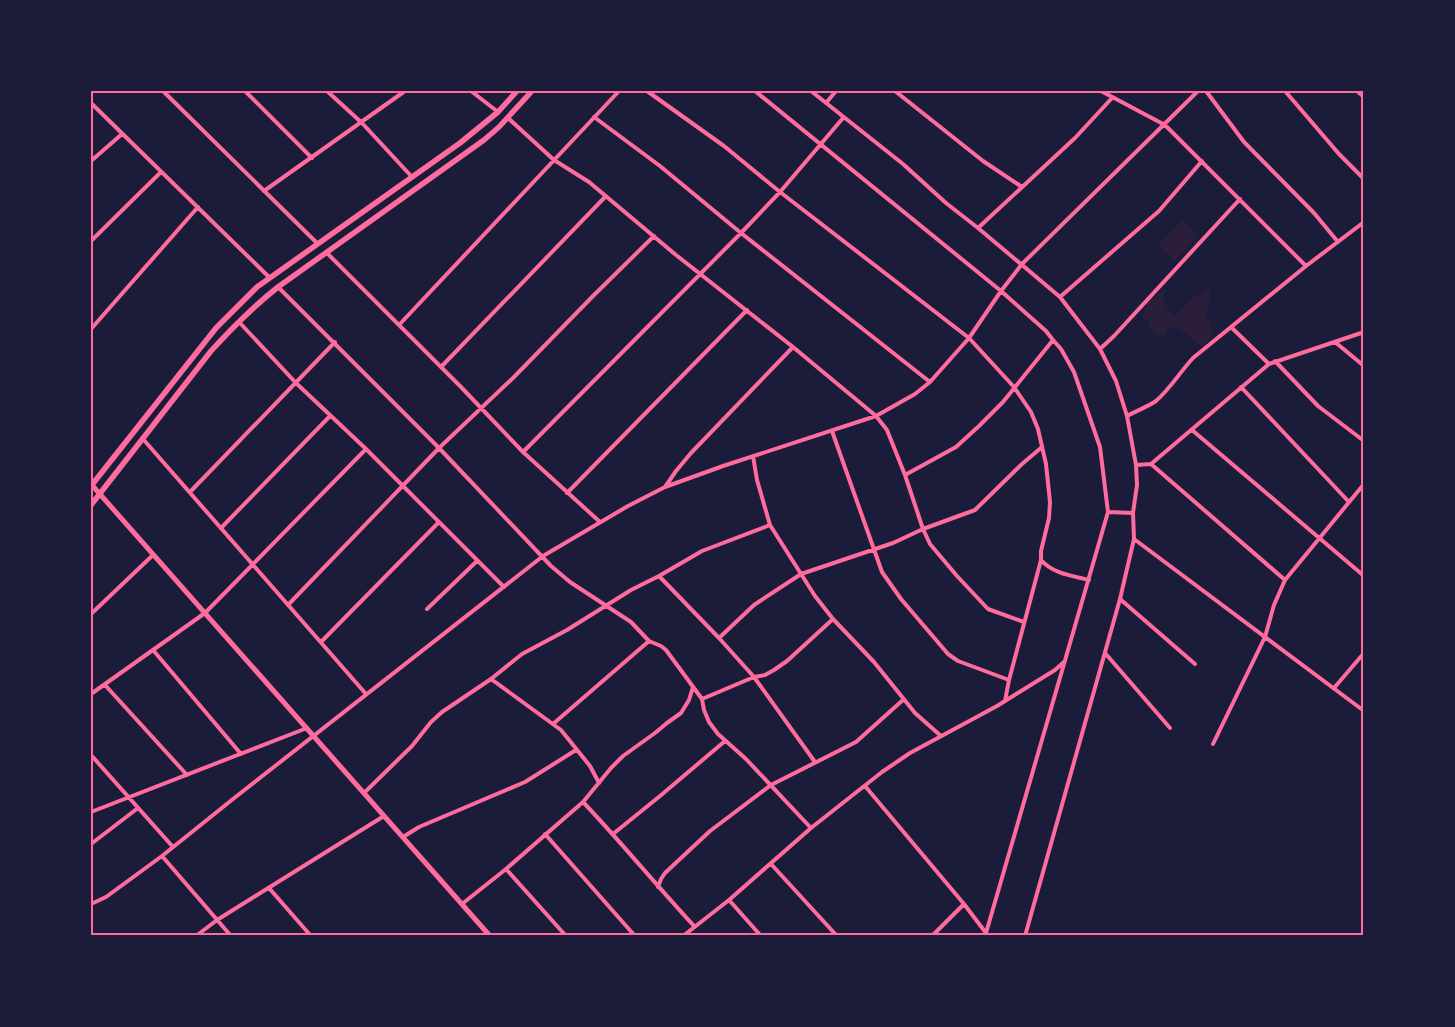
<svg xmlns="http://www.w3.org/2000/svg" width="1455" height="1027" font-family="'DM Sans',sans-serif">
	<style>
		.green { fill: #2a1e3b }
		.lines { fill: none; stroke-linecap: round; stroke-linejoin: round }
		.minor { stroke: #ff6b9d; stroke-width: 4 }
		.tertiary { stroke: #ff6b9d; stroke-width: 5 }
		.secondary { stroke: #ff6b9d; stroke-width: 5.5 }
		.neatline { fill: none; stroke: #ff6b9d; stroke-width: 2 }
	</style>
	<rect width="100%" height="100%" fill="#1b1b3a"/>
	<!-- green -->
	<path class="green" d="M1182,220l16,14 -23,27 -17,-16z
		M1164,289v12l1,8 9,6 4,-1c9,-12 17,-20 31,-25l2,3c-1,7 -5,17 -4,24 1,2 3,6 4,8 5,10 -1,18 -10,22 -9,-7 -33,-32 -37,-8l-17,-10 3,-3 -2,-5 -6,-3 5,-14z"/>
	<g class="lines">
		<!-- minor -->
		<path class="minor" d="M163,91l155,153
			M245,91l67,67
			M327,91l35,32 50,54
			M471,91l27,21
			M647,91l77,55 56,46 189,146 45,49 17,25 7,17 8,35 4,38 -1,16 -8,33v9c12,14 32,16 48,20
			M755,91l246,200 45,40 7,9 8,9 13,23 26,75 8,65 -122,421
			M811,91l92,73 43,39 32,25 82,69 40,52 16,32 11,35 9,49 1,20 -4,28 1,26 -14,60 -95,337
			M895,91l88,70 39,26
			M1101,91l64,34 141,141
			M1206,91l38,51 70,71 24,29
			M1285,91l54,63 25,25
			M1357,91l7,6
			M91,103l179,175
			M826,103l10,-12
			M594,117l66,49 81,67 189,149
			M508,118l46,42 35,22 87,73 117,92 83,69 11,14 18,45 18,54 7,15 27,32 31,33 36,13
			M91,161l31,-27
			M264,191l141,-100
			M978,228l97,-90 37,-40
			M91,241l70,-69
			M327,253l134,134 62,65 77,70
			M278,287l161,161 112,118 19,16 61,40 18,19 12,5 5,4 36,49 2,11 5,12 9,12 28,25 65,69
			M1060,297l99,-86 43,-50
			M239,322l57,61 70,66 138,138
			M399,325l220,-234
			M1231,327l38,37
			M91,329l107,-122
			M1335,342l29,24
			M1100,349l14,-13 126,-137
			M1275,361l43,45 46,35
			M441,367l165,-171
			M1241,387l108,115
			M1127,416c9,-5 20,-9 29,-15 14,-12 24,-29 37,-43l113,-92 58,-44
			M1192,430l172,146
			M832,431l50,141 19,27 47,55 10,7 51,19
			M143,439l223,255
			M523,452l218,-219 39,-41 63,-74
			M753,456l4,24 13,45 45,71 18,23 41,43 41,51 26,23
			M1151,464l134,116
			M1136,465l15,-1 118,-100 95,-32
			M905,475l51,-28 23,-21 24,-24 50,-62
			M665,487l11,-16 15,-18 102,-106
			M190,492l145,-150
			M567,493l180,-183
			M1108,512l25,1
			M221,528l109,-112
			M1134,539l230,172
			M659,576l60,62 35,39 61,85
			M1120,599l75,65
			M288,605l151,-157 75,-71 79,-81 61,-60
			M427,609l50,-48
			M91,614l62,-59
			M719,638l35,-33 47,-31 92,-31 30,-14 52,-19 47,-46 20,-17
			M321,642l118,-120
			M153,650l88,104
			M1105,653l65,75
			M491,679l70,51 29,36 9,17
			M105,685l82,90
			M1334,688l30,-35
			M91,694l114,-81 161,-164
			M702,699l52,-22 11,-2 9,-5 13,-9 46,-42
			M1005,701l4,-21 32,-120
			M553,724l96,-83
			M1213,744l52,-107 9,-32 11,-25 79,-96
			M91,755l82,92
			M865,786l99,118 22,29
			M364,793l48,-47 19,-24 11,-10 49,-33 31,-25 45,-24 64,-40 28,-14 43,-25 68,-26
			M583,802c38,40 73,83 111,124
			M91,812l216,-84
			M545,834l90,102
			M613,834l47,-38 65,-55
			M403,837l16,-10 106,-45 51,-32
			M91,844l47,-36
			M162,856l69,80
			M771,864l66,72
			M506,869l60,67
			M658,887l3,-8 4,-6 45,-42 61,-46 85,-43 48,-43
			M269,888l42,48
			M729,900l32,36
			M91,904l15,-7 56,-41 71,-57 310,-243 85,-50 37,-19 58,-21 153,-50 39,-22 15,-12 39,-44 32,-47 21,-27 176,-173
			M462,904l44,-35 77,-67 28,-34 12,-12 32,-23 12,-10 14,-10 8,-13 4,-13
			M196,936l21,-16 167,-104
			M683,936l46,-36 82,-72 71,-56 28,-19 87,-47 58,-36 10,-9
			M932,936l32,-32"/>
		<!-- tertiary -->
		<path class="tertiary" d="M91,484l399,452"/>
		<!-- secondary -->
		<path class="secondary" d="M91,486l125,-158 41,-41 203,-144 38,-31 19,-21
			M91,505l120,-154c21,-23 43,-45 67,-64l206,-147 15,-13 33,-36"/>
	</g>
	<!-- border -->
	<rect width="1455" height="1027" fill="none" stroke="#1b1b3a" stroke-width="185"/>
	<rect x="92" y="92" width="1270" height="842" class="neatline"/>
</svg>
